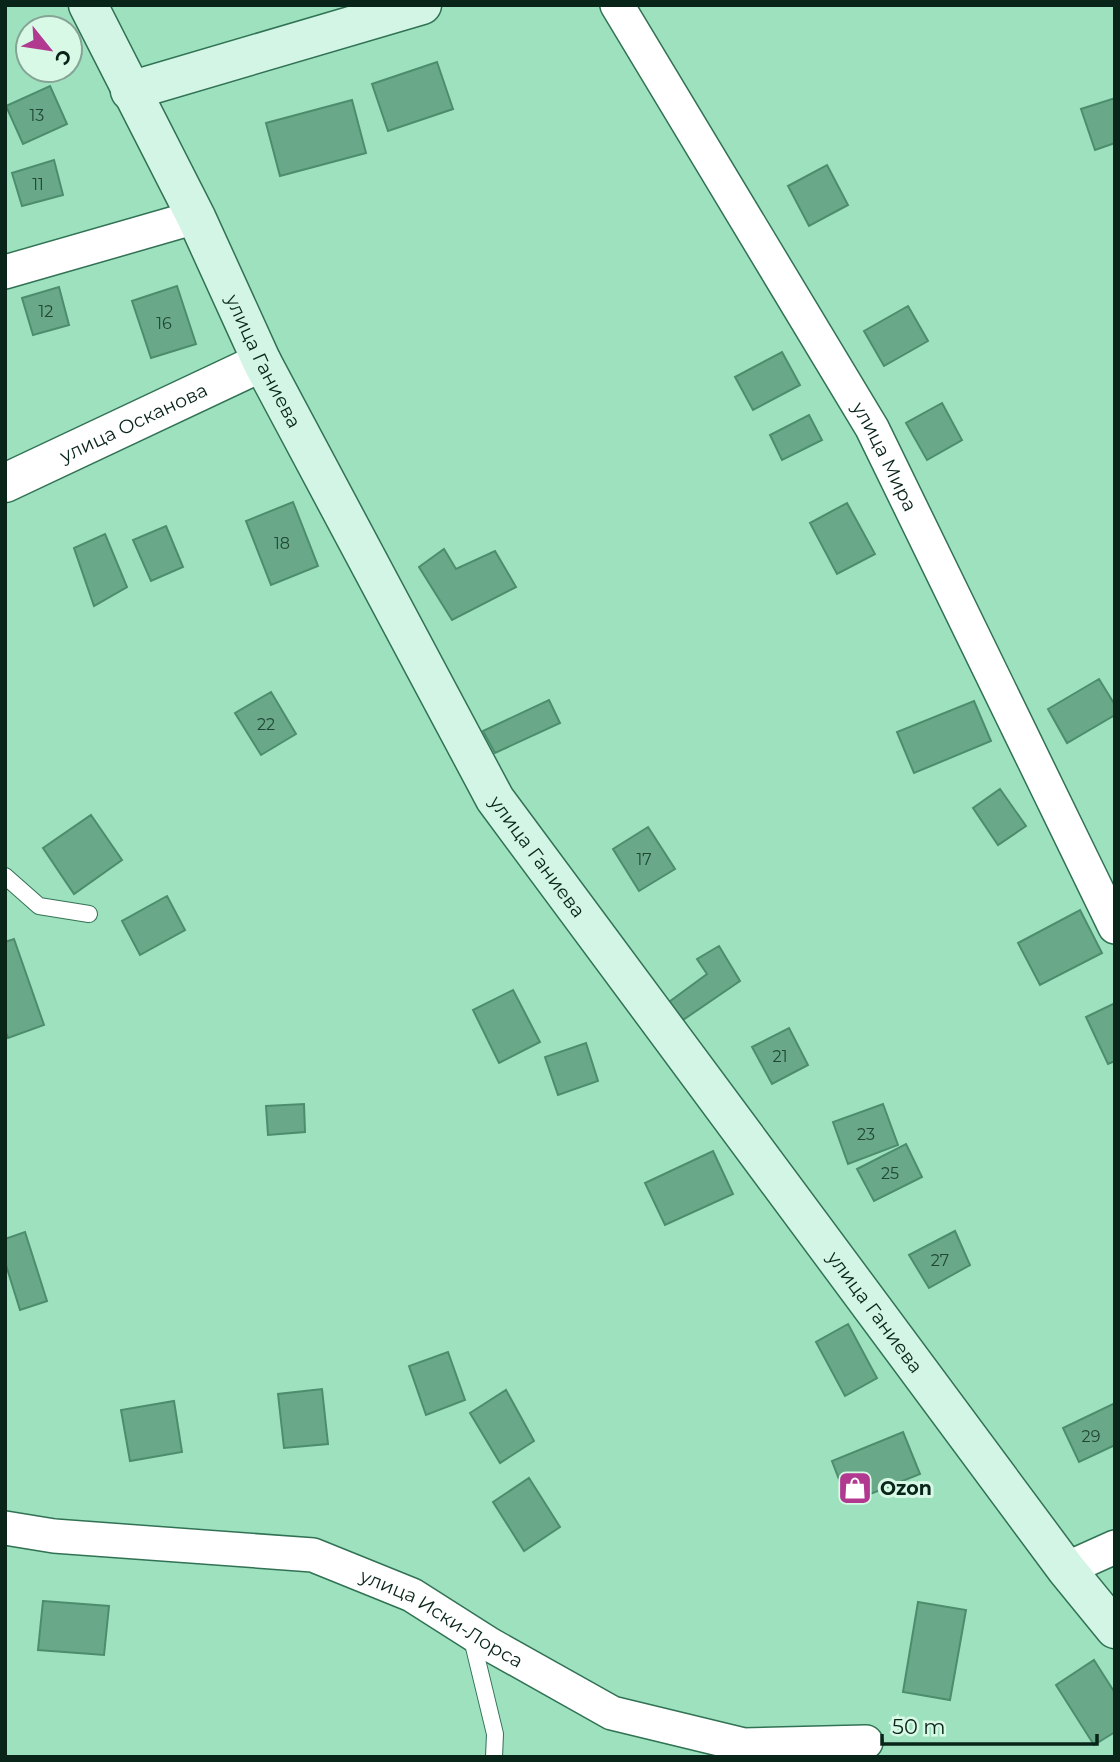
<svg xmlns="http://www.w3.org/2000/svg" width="1120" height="1762" font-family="Montserrat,sans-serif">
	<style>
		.building { fill: #69a989; stroke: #4c8d6d; stroke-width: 2 }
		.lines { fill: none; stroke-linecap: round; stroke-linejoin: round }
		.service-casing { stroke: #317254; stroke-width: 18 }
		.minor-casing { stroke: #317254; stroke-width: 36 }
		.tertiary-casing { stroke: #317254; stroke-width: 41 }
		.secondary-casing { stroke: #317254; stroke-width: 41 }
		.service { stroke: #fff; stroke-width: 16 }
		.minor { stroke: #fff; stroke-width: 33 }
		.tertiary { stroke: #fff; stroke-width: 38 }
		.secondary { stroke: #d3f5e5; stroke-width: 38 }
		.labels { text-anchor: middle; stroke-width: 6; stroke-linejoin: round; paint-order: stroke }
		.number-label { font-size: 16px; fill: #214635 }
		.street-label { font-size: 19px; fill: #092519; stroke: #d9f9e7 }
		.poi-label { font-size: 19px; font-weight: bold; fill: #092519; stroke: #d9f9e7; text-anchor: start }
	</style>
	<rect width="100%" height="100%" fill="#9ee1be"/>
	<!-- building -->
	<path class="building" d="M437,62l16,47 -65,22 -16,-47z
		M50,86l17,38 -44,20 -17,-38z
		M1115,98v45l-20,7 -14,-41z
		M352,100l14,53 -86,23 -14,-53z
		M54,160l9,35 -41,11 -10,-33z
		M827,165l21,40 -39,21 -21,-40z
		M177,286l19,58 -45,14 -19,-57z
		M59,287l10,38 -36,10 -11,-37z
		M908,306l20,35 -44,25 -20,-35z
		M782,352l18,33 -47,25 -18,-33z
		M942,403l20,37 -35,20 -21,-37z
		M809,415l13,25 -40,20 -12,-25z
		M293,502l25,64 -47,19 -25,-64z
		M847,503l28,51 -38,20 -27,-51z
		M166,526l17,41 -32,14 -18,-41z
		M105,534l22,53 -33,19 -20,-58z
		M444,549l12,20 39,-18 21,36 -64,33 -33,-53z
		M1099,679l16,26v10l-48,28 -19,-34z
		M271,692l25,42 -35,21 -26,-42z
		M549,700l11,23 -65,30 -12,-22z
		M974,701l17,40 -77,32 -17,-41z
		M1000,789l26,37 -28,19 -25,-37z
		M91,815l31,45 -48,34 -31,-46z
		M648,827l27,42 -36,22 -26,-42z
		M167,896l18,34 -45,25 -18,-34z
		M1080,910l22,43 -62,32 -22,-42z
		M14,939l30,86 -36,13 -3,-8v-88z
		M719,946l21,35 -57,39 -14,-18 38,-28 -10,-15z
		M513,990l27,52 -41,21 -26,-53z
		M1115,1003v58l-7,3 -22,-47z
		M789,1028l19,37 -36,19 -20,-37z
		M586,1043l12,38 -40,14 -13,-38z
		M304,1104l1,28 -37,3 -2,-29z
		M883,1104l15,41 -50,19 -15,-42z
		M906,1144l16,33 -48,24 -17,-32z
		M713,1151l20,43 -68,31 -20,-42z
		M955,1231l15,34 -41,23 -20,-33z
		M25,1232l22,69 -27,9 -15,-48v-23z
		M848,1324l29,54 -32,18 -29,-54z
		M448,1352l17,48 -39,15 -17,-49z
		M322,1389l6,55 -44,4 -6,-54z
		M506,1390l28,51 -34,22 -30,-50z
		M174,1401l8,51 -52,9 -9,-51z
		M1115,1403v42l-36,17 -16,-34z
		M903,1432l17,42 -72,29 -16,-42z
		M529,1478l31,49 -36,24 -31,-49z
		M43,1601l66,5 -5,49 -66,-5z
		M918,1602l48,8 -16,90 -47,-8z
		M1094,1660l21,33v39l-21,13 -38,-60z"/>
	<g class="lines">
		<!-- service casing -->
		<g class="service-casing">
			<path id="service" d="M5,876l34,30 50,8
				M471,1635l24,99 -1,23"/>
		</g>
		<!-- minor casing -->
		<g class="minor-casing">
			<g id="minor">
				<path id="s1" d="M617,5l255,423 243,499"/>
				<path d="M5,272l191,-55"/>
				<path id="s2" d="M5,1528l49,8 259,19 99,40 77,49 123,69 132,32 122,-3"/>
				<path d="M1066,1569l49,-22"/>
			</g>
		</g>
		<!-- tertiary casing -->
		<g class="tertiary-casing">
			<g id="tertiary">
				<path id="s3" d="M5,483l257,-121"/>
			</g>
		</g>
		<!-- secondary casing -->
		<g class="secondary-casing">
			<g id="secondary">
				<path id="s4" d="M88,5l108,212 66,145 233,437 571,770 49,60"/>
				<path d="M130,91l292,-86"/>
			</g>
		</g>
		<!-- service -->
		<use href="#service" class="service"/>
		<!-- minor -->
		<use href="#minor" class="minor"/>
		<!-- tertiary -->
		<use href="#tertiary" class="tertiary"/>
		<!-- secondary -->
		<use href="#secondary" class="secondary"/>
	</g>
	<!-- icons -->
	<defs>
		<g id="shop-square" transform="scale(1.75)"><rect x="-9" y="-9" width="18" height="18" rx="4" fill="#b1398f" stroke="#d9f9e7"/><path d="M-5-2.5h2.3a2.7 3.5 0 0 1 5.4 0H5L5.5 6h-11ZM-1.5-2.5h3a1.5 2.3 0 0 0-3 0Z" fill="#fff"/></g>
	</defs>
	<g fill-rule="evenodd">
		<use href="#shop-square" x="855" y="1488"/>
	</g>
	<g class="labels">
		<!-- number labels -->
		<g class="number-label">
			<text x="37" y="121">13</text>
			<text x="38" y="190">11</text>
			<text x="46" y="317">12</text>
			<text x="164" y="329">16</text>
			<text x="282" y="549">18</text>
			<text x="266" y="730">22</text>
			<text x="644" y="865">17</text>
			<text x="780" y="1062">21</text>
			<text x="866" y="1140">23</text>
			<text x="890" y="1179">25</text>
			<text x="940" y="1266">27</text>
			<text x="1091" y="1442">29</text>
		</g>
		<!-- street labels -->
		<g class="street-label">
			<text dy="7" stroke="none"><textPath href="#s4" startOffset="397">улица Ганиева</textPath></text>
			<text dy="7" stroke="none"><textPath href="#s3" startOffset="142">улица Осканова</textPath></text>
			<text dy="7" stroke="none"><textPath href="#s1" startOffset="525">улица Мира</textPath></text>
			<text dy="7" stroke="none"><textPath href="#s4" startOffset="964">улица Ганиева</textPath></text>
			<text dy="7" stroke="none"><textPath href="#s4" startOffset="1531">улица Ганиева</textPath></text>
			<text dy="7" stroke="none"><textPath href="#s2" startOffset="453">улица Иски-Лорса</textPath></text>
		</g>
		<!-- poi labels -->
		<g class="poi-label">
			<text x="880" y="1495">Ozon</text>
		</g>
	</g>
	<!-- border -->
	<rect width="1120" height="1762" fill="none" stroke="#092519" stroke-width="14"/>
	<!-- north arrow -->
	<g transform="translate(49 49) rotate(120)"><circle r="33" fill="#d9f9e7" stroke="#86a495" stroke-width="2"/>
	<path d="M0-5L12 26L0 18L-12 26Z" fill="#b1398f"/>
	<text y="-10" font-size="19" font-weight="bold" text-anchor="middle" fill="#092519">С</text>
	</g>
	<!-- scale -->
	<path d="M882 1734v10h215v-10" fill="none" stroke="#092519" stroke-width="3.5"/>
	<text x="892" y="1734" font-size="21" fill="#092519" stroke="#d9f9e7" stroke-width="5" paint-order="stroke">50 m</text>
</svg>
